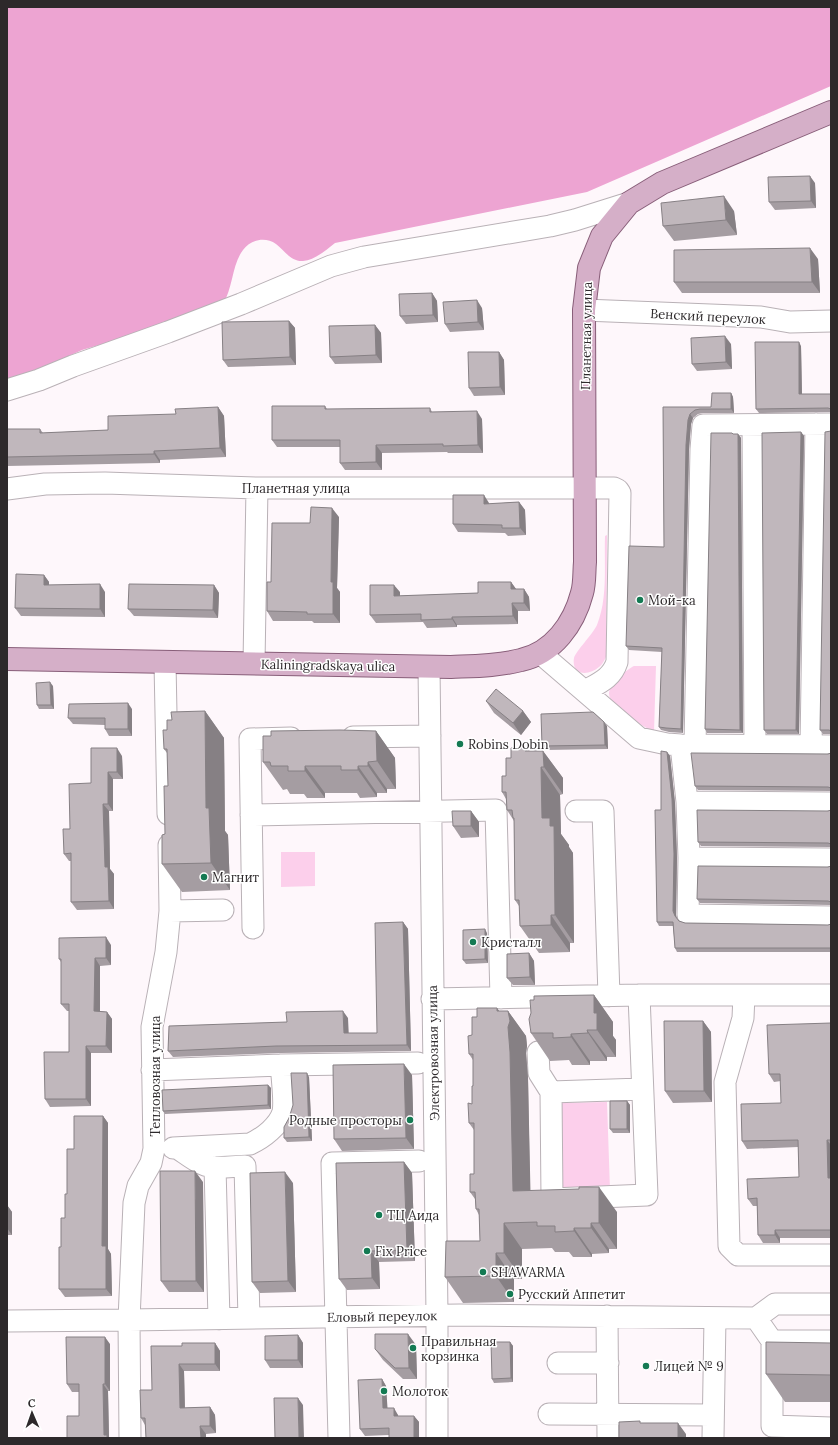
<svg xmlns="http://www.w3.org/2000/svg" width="838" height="1445" font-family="Lora,serif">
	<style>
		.green { fill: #fccfeb }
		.forest { fill: #eda4d2 }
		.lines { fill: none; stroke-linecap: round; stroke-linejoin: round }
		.minor-casing { stroke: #b9b1b6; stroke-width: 23 }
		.major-casing { stroke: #885e79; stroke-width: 24 }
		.minor { stroke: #fff; stroke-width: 21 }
		.major { stroke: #d5afc8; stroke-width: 22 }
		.wall { fill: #a59da2 }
		.shaded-wall { fill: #868084 }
		.building { fill: #c0b7bc; stroke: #868084 }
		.poi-dot { fill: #147a53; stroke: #fff; stroke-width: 1.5 }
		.labels { text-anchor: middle; stroke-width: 3; stroke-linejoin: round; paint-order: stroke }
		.street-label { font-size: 13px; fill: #2d292b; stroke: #fff }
		.poi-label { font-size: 13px; fill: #2d292b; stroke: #fff; text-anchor: start }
	</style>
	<rect width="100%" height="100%" fill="#fef7fb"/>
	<!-- green -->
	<path class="green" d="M607,535l-1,122c-2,4 -4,8 -7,10 -10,9 -28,9 -25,-9 2,-7 18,-23 23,-33 11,-27 7,-60 8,-89z
		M634,666h22l-2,66c-11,-6 -44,-24 -45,-38 0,-10 17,-24 25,-28z
		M281,852h34v34l-34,1z
		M607,1102l3,88 -49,1 -2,-88z"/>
	<!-- forest -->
	<path class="forest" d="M7,7h824v79l-244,106 -252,51c-9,7 -20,17 -32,18 -12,1 -19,-11 -27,-17 -11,-8 -26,-4 -33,6 -11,14 -10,38 -20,54l-53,20 -88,26 -75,34z"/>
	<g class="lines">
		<!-- minor casing -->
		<g class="minor-casing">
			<path id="minor" d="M584,310l177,7 29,5 41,-1
				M7,390l32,-10 34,-14 95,-34 73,-28 90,-38 33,-9 186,-31 25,-6 54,-17
				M753,425l2,321
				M7,489l38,-5 60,-1 152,5h357l4,2 2,3 -3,169c-5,16 -18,21 -32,29
				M540,653l99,85 28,6 14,1 150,1
				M165,663l3,151
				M254,663l3,-175
				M429,667l8,648v123
				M353,737l77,-1
				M681,745l6,57 2,56 -1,57 143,2
				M695,745l6,-296 2,-24 128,-1
				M811,746l5,-322
				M687,802l144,1
				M576,811h27l6,185
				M251,815l245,-5 5,188
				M689,858l142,1
				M170,911l53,-1
				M253,928l-3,-189 41,-1
				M639,995l8,200 -95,4 -1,-107 91,-3
				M744,995l-1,23 -18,64 4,164 9,9h93
				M432,999l207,-4h192
				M538,1052l1,21 12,19
				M152,1070l129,-5 137,-2
				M173,1148l77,-4c13,-6 29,-18 33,-32 2,-9 -1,-37 -2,-47
				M177,1148c11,7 22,17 36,19 11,1 22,-1 32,-1l4,152
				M215,1167l4,152
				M607,1316l1,122
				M756,1318l16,23v85l59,2
				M756,1318l19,-14h56
				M7,1321l122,-1 331,-5 296,3
				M772,1341h59
				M558,1363h50
				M549,1414l164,1
				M130,1438l-1,-118 5,-117 4,-17 13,-23 3,-14 -2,-122 14,-75 4,-41 -1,-66
				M339,1438l-7,-275 87,-2
				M713,1438l2,-120"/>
		</g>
		<!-- major casing -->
		<g class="major-casing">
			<path id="major" d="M7,659l444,8c23,-1 47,-1 70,-7 32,-7 53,-36 61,-67 3,-10 2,-21 3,-31l-1,-252 5,-42 13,-32 27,-33 33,-20 169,-71"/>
		</g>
		<!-- minor -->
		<use href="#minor" class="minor"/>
		<!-- major -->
		<use href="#major" class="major"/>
	</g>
	<!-- wall -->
	<path class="wall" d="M815,183l1,25 -41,2 -6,-8z
		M734,211l3,24 -63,6 -11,-15z
		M818,259l2,34h-138l-8,-11z
		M432,293l5,8 1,21 -32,2 -6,-8z
		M482,308l2,22 -34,2 -5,-8z
		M289,321l6,7 1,37 -68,2 -5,-7z
		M375,325l6,8 1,30 -47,1 -5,-7z
		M731,344l1,25 -35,2 -5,-7z
		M801,346l1,48h29v18l-72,1 -3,-4z
		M499,352l5,8 1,35 -31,1 -5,-8z
		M731,393l2,4 1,16h-31l-5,1 -5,4 -2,6 -2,25 -6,284 -14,-1 -8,-2 -2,-3 3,-75 -33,-2 -3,-4 38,-99 -1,-140h48z
		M325,406l2,3 103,-1 2,4 50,7 1,34h-35l-1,-1 -65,1v17h-37l-5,-7v-16h-63l-5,-7z
		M218,407l6,9 2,41 -66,3v3l-153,3v-37h33l3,4 65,-3 68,-16z
		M831,431v303h-8l-3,-4z
		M801,432l3,4 -5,298h-32l-3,-4z
		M733,434h5l3,4 2,295h-36l-2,-4z
		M519,502l6,8 1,25 -18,1 -3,-3 -47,-1 -5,-8 36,-21v1z
		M339,517l-2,71 3,4v31h-26l-2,-2h-39l-6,-10 4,-29 39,-59z
		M44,575l5,7v3l56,7v25l-84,-1 -6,-8z
		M511,582l5,7h8l5,8 1,14h-12v13l-61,1v2l-30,1 -4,-6 -47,1 -6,-8 30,-23v4l78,-3z
		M214,585l5,8 -1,25 -84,-2 -6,-7z
		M53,686l1,23h-15l-2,-4z
		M486,701l37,10 8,11 -10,13 -27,-22z
		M132,709v27h-23l-4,-7v-4l-32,-1 -5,-6z
		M205,711l19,27 1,93 3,4 2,55 -48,2 -20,-28 3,-30 3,-48 -1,-33 -3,-4 3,-19 5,-10z
		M607,726l1,23 -63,1 -3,-4z
		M376,731l19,27 1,31h-9v4h-10v4l-17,1 -3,-5h-32v5h-18l-3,-4h-14l-3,-5 -4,1 -20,-28z
		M527,751h16l20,27v16l-3,1 1,39 8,11v2l4,6 1,90h-4v9l-31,1 -19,-27 -1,-20 -4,-6 -1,-79 -7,-11 -1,-11 -4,-7 9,-34z
		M667,752l3,4 5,47 2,55 -1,57 1,4 2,2 6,2 143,2 3,-1v28h-154l-2,-4 -2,-22h-14l-2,-4 4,-112z
		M831,753v38l-133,-1 -3,-4z
		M122,756l1,23h-10v32h-4l1,58 4,5v35l-37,1 -6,-8v-41h-2l-5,-7 6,-25 21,-46z
		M831,810v37l-130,-1 -3,-4z
		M471,811l8,11v15l-18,1 -8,-12z
		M831,866v39l-131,-2 -3,-4z
		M403,922l5,7 3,122 -130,2 -108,4 -5,-6 119,-29 61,-4v15h29z
		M487,933l1,30 -22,1 -3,-4z
		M111,945v20l-11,1v45l7,1 5,7v34h-21v53l-41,1 -5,-8 24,-47v-41h-2l-6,-7v-42l-2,-3z
		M529,953l5,8 1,24h-22l-6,-7z
		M594,995l19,27v14l3,4v17h-9v4h-17v4h-18l-3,-5 -19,1 -19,-28z
		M497,1008l2,3h9l18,25 1,10 -1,7 2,25 2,112 87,22v37h-8v4l-17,1v3h-19l-4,-5h-14l-3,-4 -30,1v30h-8v23l-51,1 -18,-26 35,-36 -1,-26 -3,-6 -1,-10 -5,-7 4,-18v-44l-5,-7 3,-19 1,-18v-26l-4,-6 3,-19z
		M703,1021l8,11 1,70 -39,1 -8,-12z
		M831,1023v215h-51v5h-17l-5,-8 -1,-29h-4l-5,-7 51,-22 -1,-30 -51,2 -5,-8 39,-38v-22l-7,1 -5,-8z
		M412,1075l2,74 -72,2 -8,-12z
		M309,1077l3,64 -25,1 -3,-4 5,-20z
		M268,1085l3,3v21l-106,5 -2,-3z
		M627,1101l3,4v28h-17l-3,-4z
		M103,1116l5,7v126l3,5 1,42 -47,1 -6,-8 6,-71 2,-24 7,-45z
		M404,1162l8,11 3,88 -36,1 1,27 -33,1 -8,-11z
		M203,1182l1,110h-35l-8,-11z
		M293,1183l3,109 -36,1 -8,-11z
		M7,1205l5,7v23h-5z
		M298,1335l5,8v25h-33l-5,-8z
		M510,1342l3,4v36l-19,1 -2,-4z
		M215,1343l5,8v20h-36l1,37 25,-1 5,8 1,18 -10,1v4h-60l-1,-13 -4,-7 11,-28 30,-44z
		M831,1343v59h-46l-19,-28z
		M110,1344v47h-2l1,47 -30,-22v-24h-7l-5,-8z
		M416,1345l1,34h-14l-20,-19 -8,-11z
		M382,1379l4,7 1,22 11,7v1h16l5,6 -30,13 -24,1 -5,-7z"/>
	<!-- shaded-wall -->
	<path class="shaded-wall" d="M810,176l5,7 1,25 -5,-7z
		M724,196l10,15 3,24 -11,-15z
		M810,248l8,11 2,34 -8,-11z
		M432,293l5,8 1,21 -5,-7z
		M477,300l5,8 2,22 -6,-8z
		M289,321l6,7 1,37 -6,-8z
		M375,325l6,8 1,30 -6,-8z
		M725,336l6,8 1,25 -6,-7z
		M799,342l2,4 1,52 -3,-4z
		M499,352l5,8 1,35 -5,-8z
		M731,393l2,4 1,16 -3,-4z
		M218,407l6,9 2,41 -6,-9z
		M477,411l5,8 1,34 -5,-8z
		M690,414l3,4 -2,6 -2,25 -6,284 -2,-4 5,-284 2,-25z
		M801,432l3,4 -5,298 -3,-4z
		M738,434l3,4 2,295 -3,-3z
		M376,445l6,8v17l-6,-8z
		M154,451l6,9v3l-6,-9z
		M484,495l5,8v9l-5,-8z
		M519,502l6,8 1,25 -6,-7z
		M332,508l7,9 -2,71 3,4v31l-7,-9 -2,-32z
		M44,575l5,7v10l-5,-7z
		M511,582l5,7h-5z
		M100,584l5,8v25l-5,-8z
		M214,585l5,8 -1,25 -5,-8z
		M394,585l6,7v12l-6,-8z
		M524,589l5,8 1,14 -6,-8z
		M512,603l6,8v13l-5,-8z
		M452,617l5,8v2l-5,-8z
		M50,682l3,4 1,23 -3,-4z
		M128,703l4,6v27l-4,-7z
		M205,711l19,27 1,93 3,4 2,55 -19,-27 -5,-55z
		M523,711l8,11 -10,13 -8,-12z
		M604,722l3,4 1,23 -3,-4z
		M376,731l19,27 1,31 -19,-28z
		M117,748l5,8 1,23 -6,-7z
		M525,748l16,23v-4l19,28 1,39 8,11v2l4,6 1,90 -19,-28 -13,-97 -17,-67z
		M543,751l20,27v16l-19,-27z
		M667,752l3,4 5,47 2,55 -1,57 1,5 -2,-4 -2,-5z
		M368,762l19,27v4l-19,-27z
		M305,766l20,27v5l-20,-27z
		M358,766l19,27v4l-19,-27z
		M108,772l5,7v32l-5,-7z
		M103,804l6,7 1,58 4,5v35l-5,-8 -4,-34z
		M471,811l8,11v15l-8,-11z
		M551,915l19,28v9l-19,-27z
		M403,922l5,7 3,122 -4,-6z
		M485,929l2,4 1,30 -3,-4z
		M106,937l5,8v20l-5,-7z
		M529,953l5,8 1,24 -5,-8z
		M95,958l5,8v53l-6,-8z
		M594,995l19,27v14l3,4v17l-19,-27 -3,-17z
		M497,1008l12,17 -1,-14 18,25 1,10 -1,7 2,25 3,138 -18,-25z
		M343,1011l5,7 1,21 -5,-6z
		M107,1012l5,7v34l-6,-7z
		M703,1021l8,11 1,70 -8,-11z
		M587,1030l20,27v4l-19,-28z
		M571,1034l19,27v4l-19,-28z
		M86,1046l5,7v53l-5,-7z
		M404,1064l8,11 2,74 -8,-11z
		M307,1073l2,4 3,64 -3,-4z
		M268,1085l3,3v21l-3,-4z
		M627,1101l3,4v28l-3,-4z
		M103,1116l5,7v126l3,5 1,42 -6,-7 -4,-43z
		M827,1140l4,5v36l-3,-3z
		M404,1162l8,11 3,88 -8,-11z
		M195,1171l8,11 1,110 -8,-11z
		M285,1172l8,11 3,109 -8,-11z
		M599,1187l18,25v37l-18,-26z
		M7,1205l5,7v23l-5,-7z
		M504,1223l18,26v30l-18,-26z
		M591,1223l18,26v4l-18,-25z
		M574,1228l18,26v3l-18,-26z
		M775,1230l5,8v5l-5,-8z
		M371,1251l8,11 1,27 -8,-11z
		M496,1253l18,26v23l-18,-26z
		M408,1334l8,11 1,34 -8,-11z
		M298,1335l5,8v25l-5,-8z
		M105,1337l5,7v47l-5,-7z
		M510,1342l3,4v36l-2,-4z
		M215,1343l5,8v20l-5,-7z
		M179,1364l5,7 1,45 -5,-8z
		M382,1379l4,7 2,29 -5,-7z
		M103,1384l5,7 1,47h-3l-2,-3z
		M298,1398l5,7 1,33h-5z
		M210,1407l5,8 1,18 -6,-7z
		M394,1408l4,7 1,8 -5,-7z
		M7,1412l1,1v18l-1,-1z
		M414,1416l5,6v16h-5z
		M678,1423l8,11v4h-8z
		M200,1426l6,8v4h-5z"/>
	<!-- building -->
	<path class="building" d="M810,176l1,25 -42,1 -1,-25z
		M724,196l2,24 -63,6 -2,-23z
		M810,248l2,34h-138v-32z
		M432,293l1,22 -33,1 -1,-22z
		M477,300l1,22 -33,2 -2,-22z
		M289,321l1,36 -67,3 -1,-38z
		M375,325l1,30 -46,2 -1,-31z
		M725,336l1,26 -34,2 -1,-26z
		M755,342h44v52h32v15l-3,-1 -72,1z
		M468,352h31l1,35 -31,1z
		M712,393h19v16h-31l-5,1 -5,4 -2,6 -2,25 -5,284 -15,-1 -7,-1 3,-79 -36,-2 3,-100 35,1 -1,-140h48z
		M272,406h53v3l105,-1v4l47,-1 1,34 -35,1v-2l-67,1v17l-36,1v-23h-68z
		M218,407l2,41 -66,3v3l-147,3v-28h33v4l68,-3v-14l68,-2 -1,-5z
		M831,431v300l-2,-1h-9l5,-298z
		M801,432l-5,298h-32l-2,-297z
		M711,433h21l1,1h5l2,296 -35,-1z
		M453,495h31v9l35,-2 1,26h-18v-3l-49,-1z
		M311,507l21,1 -1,74h2v32h-26v-2l-40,-1v-29h4l1,-59h38z
		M16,574l28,1v10l56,-1v25l-85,-1z
		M478,582h33v7h13v14h-12l1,13 -61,1v2l-31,1v-6l-51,1v-30h24v11l84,-3z
		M129,584l85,1 -1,25 -85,-1z
		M50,682l1,23h-14l-1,-22z
		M496,689l27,22 -10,12 -27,-22z
		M128,703v26h-23v-11h-37l1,-14z
		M205,711l1,97h3l2,55 -49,1v-29l3,-1 -1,-48h4l-1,-37h-3l-1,-19h4v-10h5l-1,-8z
		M593,712l11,10 1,23 -63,1 -1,-32z
		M340,730l36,1 1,30 -9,1v4h-10v4h-17v-4h-36v5h-17v-5h-17l-1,-4h-7v-26h8v-5z
		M91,748h26v24h-9v32h-5l2,63h3l1,34 -38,1v-49l-7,1 -1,-25h7l-1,-45 22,-1z
		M511,748h14v3h18l1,16h-3l1,51h8v8h4l1,89h-4v10l-31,1 -1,-26h-4l-1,-82h-1l-1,-8h-5l-1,-18h-4v-16h4v-18h5z
		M661,751l6,1 5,47 2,55 -1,57 2,5 4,5 6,2 143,2 3,-1v24h-156l-2,-26h-16l-2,-112h6z
		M691,753l137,1 3,-1v35l-3,-1 -133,-1z
		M697,810l131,1 3,-1v34l-3,-1 -130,-1z
		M452,811h19v15h-18z
		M698,866l130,1 3,-1v36l-3,-1 -131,-2z
		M403,922l4,123 -131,1 -108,5 1,-25 118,-4 -1,-10 57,-1 1,22h33l-2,-110z
		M485,929v30l-22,1v-30z
		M106,937v21h-11l-1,53 13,1 -1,34h-20v53h-41l-1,-47h25v-48h-8v-45h-2v-21z
		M529,953l1,24 -23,1v-24z
		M594,995v18h3v17h-10l1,3 -17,1v3l-18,1v-5h-22l-2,-14 2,-6 -1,-13h4v-4z
		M477,1008h20v3h11l2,10 -2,6 2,25 3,139 66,-2v-2h20v36h-8v5h-17v3l-19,1v-6h-18v-4l-33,1v30h-8v23l-51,1 1,-36h34l-1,-32h-3l-1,-17h-5v-18h4v-51h-5l-1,-20 4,1v-18h1v-32h-4l-1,-18 4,-1v-18h5z
		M664,1021h39l1,70h-39z
		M831,1023v117h-4l1,38h3v52h-56v5h-17l-1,-37 -9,1 -1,-20 52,-2 -1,-37 -56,1 -1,-37 40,-1 -1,-29h-11l-2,-49z
		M404,1064l2,74 -72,1 -1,-74z
		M291,1073h16l2,64 -25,1v-11l5,-9 4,-13z
		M268,1085v20l-105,6 -1,-21z
		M610,1101h17v28h-17z
		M74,1116h29l-1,130h4v43h-47v-42h2v-29h4v-24h2v-45h7z
		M404,1162l3,88 -36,1 1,27 -33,1 -3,-116z
		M160,1171h35l1,110h-35z
		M285,1172l3,109 -36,1 -2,-109z
		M375,1334h33l1,34h-14l-20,-19z
		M298,1335v25h-33v-24z
		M66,1337h39v47h-2l1,51h3v3h-40v-22h12v-32h-12z
		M491,1342h19l1,36 -19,1z
		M766,1342l65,1v32l-65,-1z
		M182,1343h33v21h-36l1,44 30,-1v19h-10l1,12h-55l-1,-20h-4l-1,-28h12l-1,-44h31z
		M382,1379l1,29h11v8h20v22h-25v-10l-29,1 -2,-49z
		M274,1398h24l1,40h-24z
		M640,1421v2h38v15h-59v-16z"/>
	<!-- markers -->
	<g class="poi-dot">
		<circle cx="640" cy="600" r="4"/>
		<circle cx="460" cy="744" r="4"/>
		<circle cx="204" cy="877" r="4"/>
		<circle cx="473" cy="942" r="4"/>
		<circle cx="410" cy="1120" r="4"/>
		<circle cx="379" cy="1215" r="4"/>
		<circle cx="367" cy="1251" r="4"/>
		<circle cx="483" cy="1272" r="4"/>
		<circle cx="510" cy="1294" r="4"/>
		<circle cx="413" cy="1348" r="4"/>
		<circle cx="646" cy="1366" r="4"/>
		<circle cx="384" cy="1391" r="4"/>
	</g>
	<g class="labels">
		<!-- street labels -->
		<g class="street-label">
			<text transform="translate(708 316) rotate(3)" y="5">Венский переулок</text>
			<text transform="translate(586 336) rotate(-89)" y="5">Планетная улица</text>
			<text x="296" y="493">Планетная улица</text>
			<text transform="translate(328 665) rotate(1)" y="5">Kaliningradskaya ulica</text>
			<text transform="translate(433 1053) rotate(-91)" y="5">Электровозная улица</text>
			<text transform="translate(155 1076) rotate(-90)" y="5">Тепловозная улица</text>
			<text transform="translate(382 1316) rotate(-1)" y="5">Еловый переулок</text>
		</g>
		<!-- poi labels -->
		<g class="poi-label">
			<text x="648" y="605">Мой-ка</text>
			<text x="468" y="749">Robins Dobin</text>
			<text x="212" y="882">Магнит</text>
			<text x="481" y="947">Кристалл</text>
			<text x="402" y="1125" text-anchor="end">Родные просторы</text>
			<text x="387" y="1220">ТЦ Аида</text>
			<text x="375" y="1256">Fix Price</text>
			<text x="491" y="1277">SHAWARMA</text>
			<text x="518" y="1299">Русский Аппетит</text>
			<text x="421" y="1346">Правильная<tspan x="421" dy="15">корзинка</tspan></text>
			<text x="654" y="1371">Лицей № 9</text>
			<text x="392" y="1396">Молоток</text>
		</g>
	</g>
	<!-- border -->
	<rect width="838" height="1445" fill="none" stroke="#2d292b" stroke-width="16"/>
	<!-- north arrow -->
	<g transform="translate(32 1413) rotate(358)" stroke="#ffffff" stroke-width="3" paint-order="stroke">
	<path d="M0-3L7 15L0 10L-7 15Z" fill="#2d292b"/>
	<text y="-6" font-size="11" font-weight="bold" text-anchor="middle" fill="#2d292b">С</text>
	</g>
</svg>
